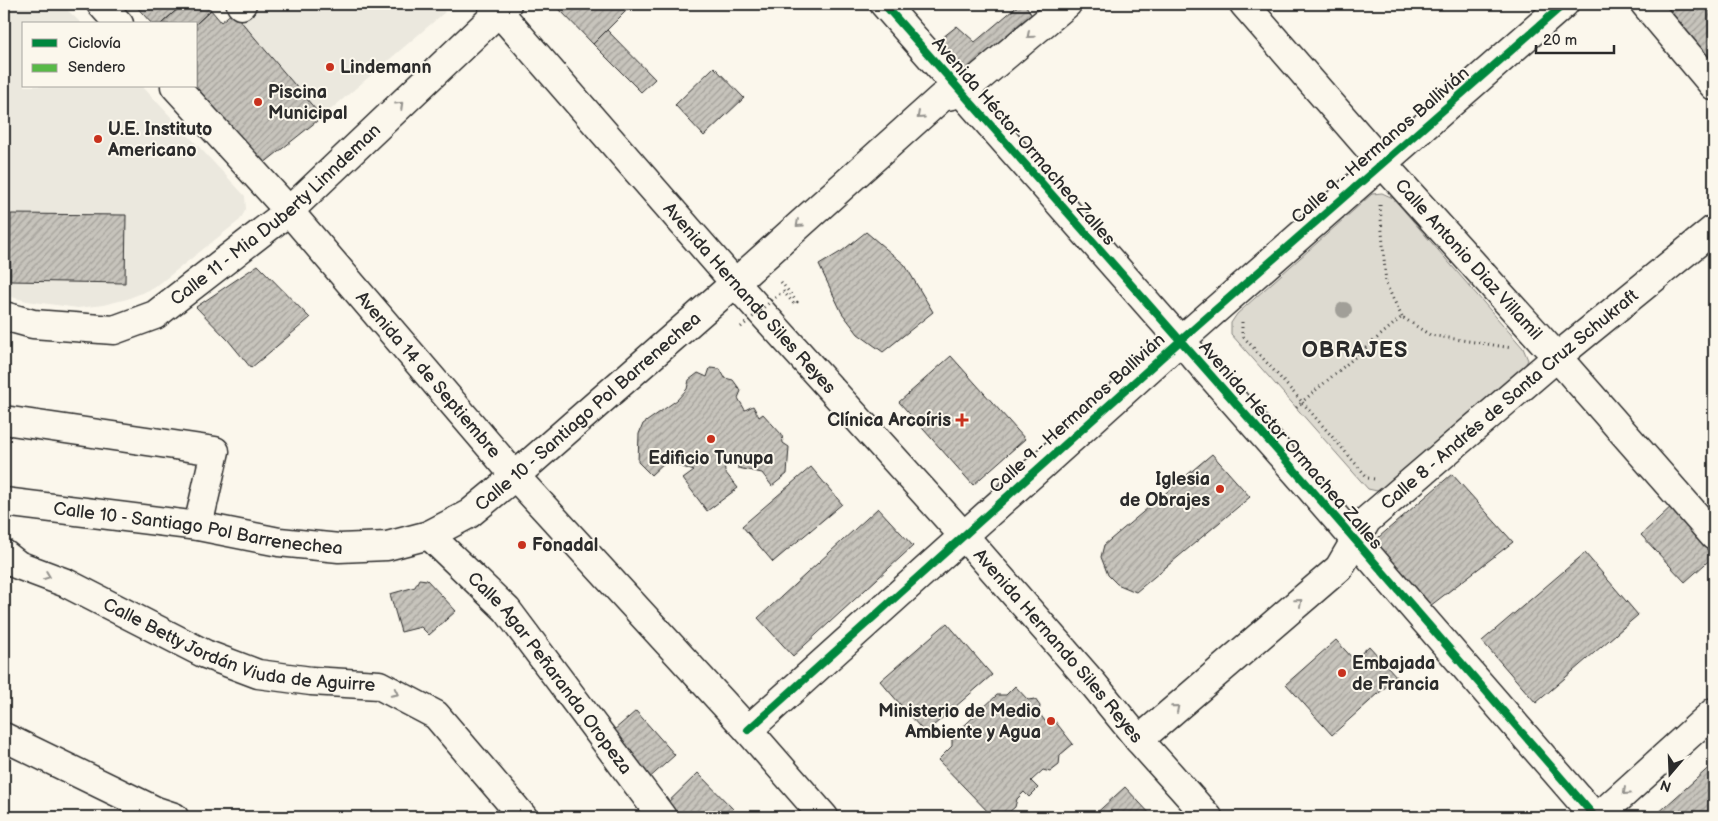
<svg xmlns="http://www.w3.org/2000/svg" width="1718" height="821" font-family="'Balsamiq Sans',sans-serif">
	<style>
		.built { fill: #ebe8de }
		.green { fill: #dddad0; stroke: #84827e }
		.building { fill: url(#building-hatch); stroke: #2b2b2b }
		.lines { fill: none; stroke-linecap: round; stroke-linejoin: round }
		.minor-casing { stroke: #2b2b2b; stroke-width: 31 }
		.major-casing { stroke: #2b2b2b; stroke-width: 31 }
		.path { stroke: #2b2b2b; stroke-width: 3; stroke-dasharray: 1 4; stroke-linecap: butt }
		.minor { stroke: #fbf7ec; stroke-width: 28 }
		.major { stroke: #fbf7ec; stroke-width: 28 }
		.path-bridge { stroke: #2b2b2b; stroke-width: 3; stroke-dasharray: 1 4; stroke-linecap: butt }
		.quiet { stroke: #58b947; stroke-width: 6; stroke-dasharray: 12 6; stroke-linecap: butt }
		.cycleway-casing { stroke: #fbf7ec; stroke-width: 11 }
		.cycleway { stroke: #00873e; stroke-width: 8 }
		.tree { fill: #a19f98 }
		.oneway { stroke: #93918c }
		.poi-dot { fill: #c8321e; stroke: #fbf7ec; stroke-width: 2 }
		.labels { text-anchor: middle; stroke-width: 4; stroke-linejoin: round; paint-order: stroke }
		.poi-label { font-size: 18px; font-weight: bold; fill: #2b2b2b; stroke: #fbf7ec; text-anchor: start }
		.street-label { font-size: 18px; fill: #2b2b2b; stroke: #fbf7ec }
		.district-label { font-size: 22px; font-weight: bold; letter-spacing: 1px; fill: #2b2b2b; stroke: #fbf7ec }
	</style>
	<defs>
		<pattern id="building-hatch" width="6" height="6" patternUnits="userSpaceOnUse" patternTransform="scale(1.25)"><rect width="6" height="6" fill="#c7c4bc"/><path d="M-1 1l2-2M0 6l6-6M5 7l2-2" fill="none" stroke="#a29f99"/></pattern>
	</defs>
	<rect width="100%" height="100%" fill="#fbf7ec"/>
	<filter id="ink" filterUnits="userSpaceOnUse"><feTurbulence type="fractalNoise" baseFrequency=".02" numOctaves="2"/><feDisplacementMap in="SourceGraphic" scale="10" xChannelSelector="R" yChannelSelector="G"/><feConvolveMatrix kernelMatrix="1 2 1 2 8 2 1 2 1" color-interpolation-filters="sRGB"/></filter>
	<g filter="url(#ink)">
		<!-- built -->
		<path class="built" d="M4,4h57l21,20h-58v62h118l103,110 1,13 -6,11 -86,68 -27,11 -24,6 -25,3 -51,-7 -23,-6z
			M252,4h186l7,8 -123,105 -86,-100z"/>
		<!-- green -->
		<path class="green" d="M1382,193l11,5 130,150 5,12 -7,13 -135,114 -9,4 -9,-2 -137,-155v-11l6,-9 135,-120z"/>
		<!-- building -->
		<path class="building" d="M134,4h49l-22,20h-9z
			M183,4h23l5,6 -15,14h-35z
			M562,4h67l2,2 -38,38 -35,-36z
			M1020,4h5l12,20 -71,57 -33,-36 24,-19 18,16z
			M1651,4h63v72z
			M211,10l10,12 12,-10 89,105 -59,47 -68,-78h1v-62z
			M607,30l48,49 -14,13 -48,-48z
			M714,67l30,31 -40,38 -29,-31z
			M11,214l115,1 -1,68 -115,-2z
			M866,232l39,33 28,47 -50,40 -25,-18 -16,-21 -23,-48 23,-14z
			M258,265l52,53 -59,50 -23,-28 -32,-33z
			M951,356l74,83 -52,46 -74,-83z
			M710,368l10,1 5,9 8,2 8,11 -3,7 7,12 8,-4 6,11 4,-3 19,21 1,8 6,4 -2,27 -15,12 -10,-13 -24,-5 -1,-13 -13,2 1,15 13,16 -31,23 -24,-32 11,-8 -28,-10 -15,14 -13,-13 1,-28 4,-10 34,-24 10,-11 2,-9 9,-7 9,4z
			M1212,454l38,43 -114,95 -19,-8 -9,-9 -7,-18 3,-12z
			M811,467l31,37 -69,58 -31,-36z
			M1452,474l61,68 -83,64 -58,-63z
			M1675,503l39,47v6l-29,26 -44,-47z
			M878,508l35,38 -120,110 -35,-38z
			M1585,553l53,62 -102,88 -54,-62z
			M419,579l8,1 29,31 -27,24 -8,-8 -20,5 -11,-38 25,-7z
			M947,623l45,52 -67,58 -45,-52z
			M1336,640l18,20 15,-14 28,31 -65,58 -46,-51z
			M1015,686l13,14 7,-1 5,7 -1,7 9,12 6,-5 19,24 -13,11 -1,10 -9,7 -7,-2 -12,11 7,7 -9,9 -5,-5 -7,7 -2,8 -6,5 -7,1 -5,4h-4l-55,-57 14,-14v-9l45,-42h9z
			M636,711l39,44 -29,26 -40,-44z
			M1714,763v54h-56l-2,-2z
			M698,773l35,36 -8,8h-60l-6,-6z
			M1125,787l28,30h-61z"/>
		<g class="lines">
			<!-- minor casing -->
			<g class="minor-casing">
				<g id="minor">
					<path d="M884,4l420,477 291,336"/>
					<path id="s1" d="M1244,4l138,159 175,194 157,179"/>
					<path d="M1645,4l69,82"/>
					<path d="M241,5l1,-1"/>
					<path d="M735,283l207,-186 19,-4 106,-89"/>
					<path id="s2" d="M4,316l29,8 81,6 41,-15 134,-104 218,-207"/>
					<path d="M4,420l211,31 -17,75"/>
					<path id="s3" d="M429,535l78,75 155,207"/>
					<path id="s4" d="M4,554l14,11 48,18 139,71 53,20 53,7 68,4 57,30 87,102"/>
					<path d="M748,730l432,-389 384,-337"/>
					<path d="M4,737l152,74 18,6"/>
					<path id="s5" d="M1139,740l200,-172 28,-48 190,-163 157,-128"/>
					<path d="M1598,817l116,-105"/>
				</g>
			</g>
			<!-- major casing -->
			<g class="major-casing">
				<g id="major">
					<path d="M101,4l18,20"/>
					<path id="s6" d="M492,4l243,279 228,252 132,151 44,54 69,77"/>
					<path id="s7" d="M175,86l114,125 226,265 233,254 76,87"/>
					<path id="s8" d="M4,502l194,24 81,16 60,6 48,-2 42,-11 40,-21 46,-38 220,-193"/>
				</g>
			</g>
			<!-- path -->
			<path class="path" d="M1380,205l6,79 16,33
				M781,282l16,20 -3,2 -11,-13
				M1242,322v13l60,67 -6,6
				M1374,479l-6,-1 -66,-76 100,-85 28,18 82,13"/>
			<!-- minor -->
			<use href="#minor" class="minor"/>
			<!-- major -->
			<use href="#major" class="major"/>
			<!-- path-bridge -->
			<path class="path-bridge" d="M741,327l42,-36"/>
			<!-- quiet -->
			<path class="quiet" d="M241,5l1,-1"/>
			<!-- cycleway casing -->
			<g class="cycleway-casing">
				<path id="cycleway" d="M884,4l420,477 291,336
					M748,730l432,-389 384,-337"/>
			</g>
			<!-- cycleway -->
			<use href="#cycleway" class="cycleway"/>
		</g>
		<!-- trees -->
		<circle class="tree" cx="1344" cy="310" r="8"/>
		<!-- one-way arrows -->
		<defs><path id="oneway-chevron" d="M-2-3.5L2.5 0L-2 3.5" fill="none" stroke-width="1.6" stroke-linecap="round" stroke-linejoin="round" transform="scale(1.25)"/></defs>
		<g class="oneway">
			<use href="#oneway-chevron" transform="translate(1030 35) rotate(140)"/>
			<use href="#oneway-chevron" transform="translate(400 105) rotate(-44)"/>
			<use href="#oneway-chevron" transform="translate(920 116) rotate(138)"/>
			<use href="#oneway-chevron" transform="translate(799 224) rotate(138)"/>
			<use href="#oneway-chevron" transform="translate(47 576) rotate(21)"/>
			<use href="#oneway-chevron" transform="translate(1299 602) rotate(-41)"/>
			<use href="#oneway-chevron" transform="translate(395 693) rotate(27)"/>
			<use href="#oneway-chevron" transform="translate(1176 708) rotate(-41)"/>
			<use href="#oneway-chevron" transform="translate(1626 792) rotate(138)"/>
		</g>
	</g>
	<!-- markers -->
	<g class="poi-dot">
		<circle cx="330" cy="67" r="5"/>
		<circle cx="258" cy="102" r="5"/>
		<circle cx="98" cy="139" r="5"/>
		<path d="M959.5 412.5h5v5h5v5h-5v5h-5v-5h-5v-5h5z"/>
		<circle cx="711" cy="439" r="5"/>
		<circle cx="1220" cy="489" r="5"/>
		<circle cx="522" cy="545" r="5"/>
		<circle cx="1342" cy="673" r="5"/>
		<circle cx="1051" cy="721" r="5"/>
	</g>
	<g class="labels">
		<!-- poi labels -->
		<g class="poi-label">
			<text x="340" y="73">Lindemann</text>
			<text x="268" y="98">Piscina<tspan x="268" dy="21">Municipal</tspan></text>
			<text x="108" y="135">U.E. Instituto<tspan x="108" dy="21">Americano</tspan></text>
			<text x="951" y="426" text-anchor="end">Clínica Arcoíris</text>
			<text x="711" y="464" text-anchor="middle">Edificio Tunupa</text>
			<text x="1210" y="485" text-anchor="end">Iglesia<tspan x="1210" dy="21">de Obrajes</tspan></text>
			<text x="532" y="551">Fonadal</text>
			<text x="1352" y="669">Embajada<tspan x="1352" dy="21">de Francia</tspan></text>
			<text x="1041" y="717" text-anchor="end">Ministerio de Medio<tspan x="1041" dy="21">Ambiente y Agua</tspan></text>
		</g>
		<!-- street labels -->
		<g class="street-label">
			<text transform="translate(1024 141) rotate(49)" y="6">Avenida Héctor Ormachea Zalles</text>
			<text transform="translate(1380 145) rotate(-41)" y="6">Calle 9 - Hermanos Ballivián</text>
			<text dy="6" stroke="none"><textPath href="#s2" startOffset="312">Calle 11 - Mia Duberty Linndeman</textPath></text>
			<text dy="6" stroke="none"><textPath href="#s1" startOffset="340">Calle Antonio Diaz Villamil</textPath></text>
			<text dy="6" stroke="none"><textPath href="#s6" startOffset="391">Avenida Hernando Siles Reyes</textPath></text>
			<text dy="6" stroke="none"><textPath href="#s7" startOffset="384">Avenida 14 de Septiembre</textPath></text>
			<text dy="6" stroke="none"><textPath href="#s5" startOffset="506">Calle 8 - Andrés de Santa Cruz Schukraft</textPath></text>
			<text dy="6" stroke="none"><textPath href="#s8" startOffset="632">Calle 10 - Santiago Pol Barrenechea</textPath></text>
			<text transform="translate(1077 413) rotate(-42)" y="6">Calle 9 - Hermanos Ballivián</text>
			<text transform="translate(1291 445) rotate(49)" y="6">Avenida Héctor Ormachea Zalles</text>
			<text dy="6" stroke="none"><textPath href="#s8" startOffset="196">Calle 10 - Santiago Pol Barrenechea</textPath></text>
			<text dy="6" stroke="none"><textPath href="#s4" startOffset="256">Calle Betty Jordán Viuda de Aguirre</textPath></text>
			<text dy="6" stroke="none"><textPath href="#s6" startOffset="856">Avenida Hernando Siles Reyes</textPath></text>
			<text dy="6" stroke="none"><textPath href="#s3" startOffset="184">Calle Agar Peñaranda Oropeza</textPath></text>
		</g>
		<!-- district labels -->
		<g class="district-label">
			<text x="1355" y="357">OBRAJES</text>
		</g>
	</g>
	<!-- margin -->
	<rect width="1718" height="821" fill="none" stroke="#fbf7ec" stroke-width="20"/>
	<rect x="10" y="10" width="1698" height="801" fill="none" stroke="#2b2b2b" stroke-width="2" filter="url(#ink)"/>
	<!-- legend -->
	<rect x="22" y="22" width="175" height="65" fill="#fbf7ec" stroke="#a8a59f"/>
	<rect x="32" y="39" width="25" height="8" fill="#00873e" stroke="#a8a59f"/>
	<text x="68" y="48" font-size="15" fill="#2b2b2b">Ciclovía</text>
	<rect x="32" y="64" width="25" height="8" fill="#58b947" stroke="#a8a59f"/>
	<text x="68" y="72" font-size="15" fill="#2b2b2b">Sendero</text>
	<!-- north arrow -->
	<g transform="translate(1670 774) rotate(199)" stroke="#fbf7ec" stroke-width="4" paint-order="stroke">
	<path d="M0-4L9 19L0 12L-9 19Z" fill="#2b2b2b"/>
	<text y="-8" font-size="14" font-weight="bold" text-anchor="middle" fill="#2b2b2b">N</text>
	</g>
	<!-- scale -->
	<path d="M1536 45v8h78v-8" fill="none" stroke="#2b2b2b" stroke-width="2.5"/>
	<text x="1543" y="45" font-size="15" fill="#2b2b2b" stroke="#fbf7ec" stroke-width="4" paint-order="stroke">20 m</text>
</svg>
